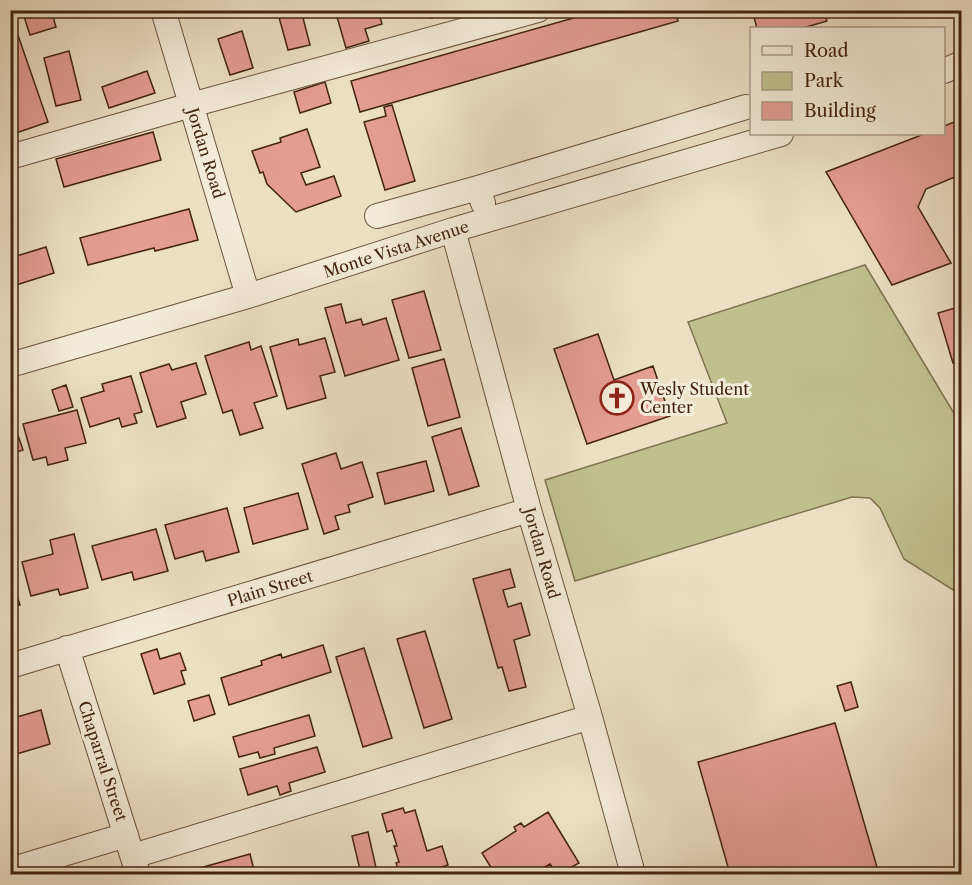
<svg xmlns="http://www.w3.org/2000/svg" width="972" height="885" font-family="'Libre Caslon Text',serif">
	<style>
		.green { fill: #c0c08f; stroke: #82724f; stroke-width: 1.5 }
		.building { fill: #e49d92; stroke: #44240f; stroke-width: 1.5 }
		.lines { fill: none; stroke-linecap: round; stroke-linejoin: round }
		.minor-casing { stroke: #6e533c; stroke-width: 26 }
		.minor { stroke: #f3ebd9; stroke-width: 24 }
		.labels { text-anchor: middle; stroke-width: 6; stroke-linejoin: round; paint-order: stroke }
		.street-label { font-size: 16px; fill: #44240f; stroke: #f3ebd9 }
		.poi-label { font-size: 16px; fill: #44240f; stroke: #f3ebd9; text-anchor: start }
	</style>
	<rect width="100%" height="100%" fill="#ece0c4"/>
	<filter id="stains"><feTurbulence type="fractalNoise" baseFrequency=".00333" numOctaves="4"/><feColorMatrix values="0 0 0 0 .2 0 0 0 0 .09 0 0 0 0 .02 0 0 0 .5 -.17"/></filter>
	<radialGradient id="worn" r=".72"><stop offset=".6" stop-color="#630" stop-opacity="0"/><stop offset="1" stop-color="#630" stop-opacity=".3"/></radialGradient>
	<!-- green -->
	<path class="green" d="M865,265l96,160v170l-57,-36 -24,-51 -10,-10 -18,-1 -277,84 -30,-101 182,-57 -39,-101z"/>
	<!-- building -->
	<path class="building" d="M22,10h29l5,17 -26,8z
		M277,10h24l9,35 -22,5z
		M335,10h43l4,14 -17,5 4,12 -23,7z
		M429,10h28l-26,8z
		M602,10h73l3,11 -318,91 -9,-31z
		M752,10h71l4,11 -24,7h-46z
		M10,12l38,110 -32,11 -6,-16v-12l2,-1 -2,-3z
		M242,31l11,37 -23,7 -12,-36z
		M69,51l12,49 -25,6 -12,-48z
		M147,71l8,22 -46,15 -7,-21z
		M325,82l6,21 -31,10 -6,-21z
		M392,105l23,76 -30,9 -21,-68 22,-6 -2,-9z
		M962,119v55l-36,15 -8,18 33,56 -59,22 -66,-113 98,-38h20v-8z
		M307,129l13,38 -19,6 5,12 28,-9 7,20 -45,16 -29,-28 -4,-12 -3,1 -8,-22 29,-9 -1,-4z
		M153,132l8,28 -97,27 -8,-28z
		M189,209l9,31 -43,11 -1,-3 -66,17 -8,-27z
		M46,247l8,26 -44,14v-29z
		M424,291l17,59 -32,8 -17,-58z
		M341,304l5,19 15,-4 2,6 23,-7 13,42 -54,16 -20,-68z
		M962,306v55l-9,2 -15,-50z
		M598,334l16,46 39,-14 17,50 -83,28 -33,-95z
		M325,338l10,34 -15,4 6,22 -39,11 -17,-62 28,-8 1,6z
		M249,342l2,8 10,-4 16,50 -23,7 9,25 -23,7 -8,-25 -9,3 -18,-57z
		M444,359l16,58 -32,9 -16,-58z
		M196,363l10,31 -25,8 5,16 -29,9 -17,-54 29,-9 3,6z
		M131,376l11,36 -8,2 3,9 -15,4 -3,-9 -29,9 -9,-29 23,-7 -2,-7z
		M66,385l7,22 -14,4 -7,-21z
		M77,410l9,33 -21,5 3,12 -20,5 -2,-8 -13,3 -10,-36z
		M10,412l13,38 -13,4z
		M461,428l18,58 -30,9 -17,-58z
		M336,453l5,16 21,-7 11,35 -25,8 2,7 -15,4 4,13 -15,5 -22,-70z
		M426,461l8,30 -49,13 -8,-31z
		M298,493l10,36 -55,15 -9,-36z
		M227,508l12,44 -33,9 -3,-10 -28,8 -10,-34z
		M156,529l12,42 -34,9 -2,-8 -30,8 -10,-34z
		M74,534l14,54 -28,7 -2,-6 -27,7 -9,-34 31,-8 -3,-14z
		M510,569l5,18 -12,3 5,17 13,-4 9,32 -16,5 12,47 -17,4 -7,-24 -4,1 -25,-89z
		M10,573l10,32 -10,2z
		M425,631l27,88 -28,9 -27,-89z
		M323,645l8,27 -102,33 -8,-27 41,-13 -1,-4 20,-7 1,4z
		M364,648l28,90 -29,9 -27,-90z
		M157,649l3,10 20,-6 6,17 -5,1 4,13 -31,10 -13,-40z
		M851,682l7,25 -13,4 -8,-25z
		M209,695l6,19 -21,7 -6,-20z
		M41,710l9,34 -40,12v-37z
		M309,715l6,21 -41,12 1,6 -15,4 -2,-6 -19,5 -6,-20z
		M835,723l44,151h-149l-32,-112z
		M317,747l8,25 -36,11 2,8 -11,4 -3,-9 -29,9 -8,-26z
		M403,808l2,5 10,-3 12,41 15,-5 6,19 -29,9h-19l-4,-11 3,-1 -5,-16h3l-5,-16 -5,2 -5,-18z
		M548,812l31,51 -20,11h-2l-7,-10 -17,10h-38l-13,-21 34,-22 -2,-4 7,-4 3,4z
		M368,832l9,40 -16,2 -9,-38z
		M250,854l4,16 -13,4h-51l-1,-3z"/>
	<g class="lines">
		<!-- minor casing -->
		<g class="minor-casing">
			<path id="minor" d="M163,10l85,286
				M944,71l18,-8
				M10,157l181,-52 347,-95
				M478,188l268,-81
				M377,216l101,-28 5,15
				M453,230l76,280 61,207 43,157
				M10,365l238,-69 205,-66 328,-96
				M67,648l71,226
				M10,666l519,-156
				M133,856l457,-139
				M10,870l116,-35"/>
		</g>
		<!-- minor -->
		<use href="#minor" class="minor"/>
	</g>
	<!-- icons -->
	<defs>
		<g id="church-ring" transform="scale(1.725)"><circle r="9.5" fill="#f3ebd9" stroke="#8f2418" stroke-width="1.5"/><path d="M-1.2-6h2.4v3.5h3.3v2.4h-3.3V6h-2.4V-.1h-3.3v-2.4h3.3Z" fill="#8f2418"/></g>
	</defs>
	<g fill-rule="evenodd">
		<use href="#church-ring" x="617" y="398"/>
	</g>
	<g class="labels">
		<!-- street labels -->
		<g class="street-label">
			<text transform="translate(206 153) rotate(73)" y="6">Jordan Road</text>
			<text transform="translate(396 249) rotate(-18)" y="6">Monte Vista Avenue</text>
			<text transform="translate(542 553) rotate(74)" y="6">Jordan Road</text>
			<text transform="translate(270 588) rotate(-17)" y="6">Plain Street</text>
			<text transform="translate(103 761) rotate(72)" y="6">Chaparral Street</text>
		</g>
		<!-- poi labels -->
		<g class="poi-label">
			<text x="640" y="395">Wesly Student<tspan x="640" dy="18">Center</tspan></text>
		</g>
	</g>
	<!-- margin -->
	<rect width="972" height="885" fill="none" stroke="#ece0c4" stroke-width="36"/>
	<rect x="12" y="12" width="948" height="861" fill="none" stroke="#44240f" stroke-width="3"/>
	<rect x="18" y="18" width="936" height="849" fill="none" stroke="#44240f" stroke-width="1.5"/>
	<!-- legend -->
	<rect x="750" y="27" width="195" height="108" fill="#f3ebd9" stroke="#ad9b88" stroke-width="1.5"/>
	<rect x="762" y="46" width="30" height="9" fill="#f3ebd9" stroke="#ad9b88" stroke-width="1.5"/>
	<text x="804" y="57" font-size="18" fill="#44240f">Road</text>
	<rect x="762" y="72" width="30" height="18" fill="#c0c08f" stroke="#ad9b88" stroke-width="1.5"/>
	<text x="804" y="87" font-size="18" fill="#44240f">Park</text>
	<rect x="762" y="102" width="30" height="18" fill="#e49d92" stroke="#ad9b88" stroke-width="1.5"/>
	<text x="804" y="117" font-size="18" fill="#44240f">Building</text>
	<rect width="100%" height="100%" filter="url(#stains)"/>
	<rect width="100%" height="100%" fill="url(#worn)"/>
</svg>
